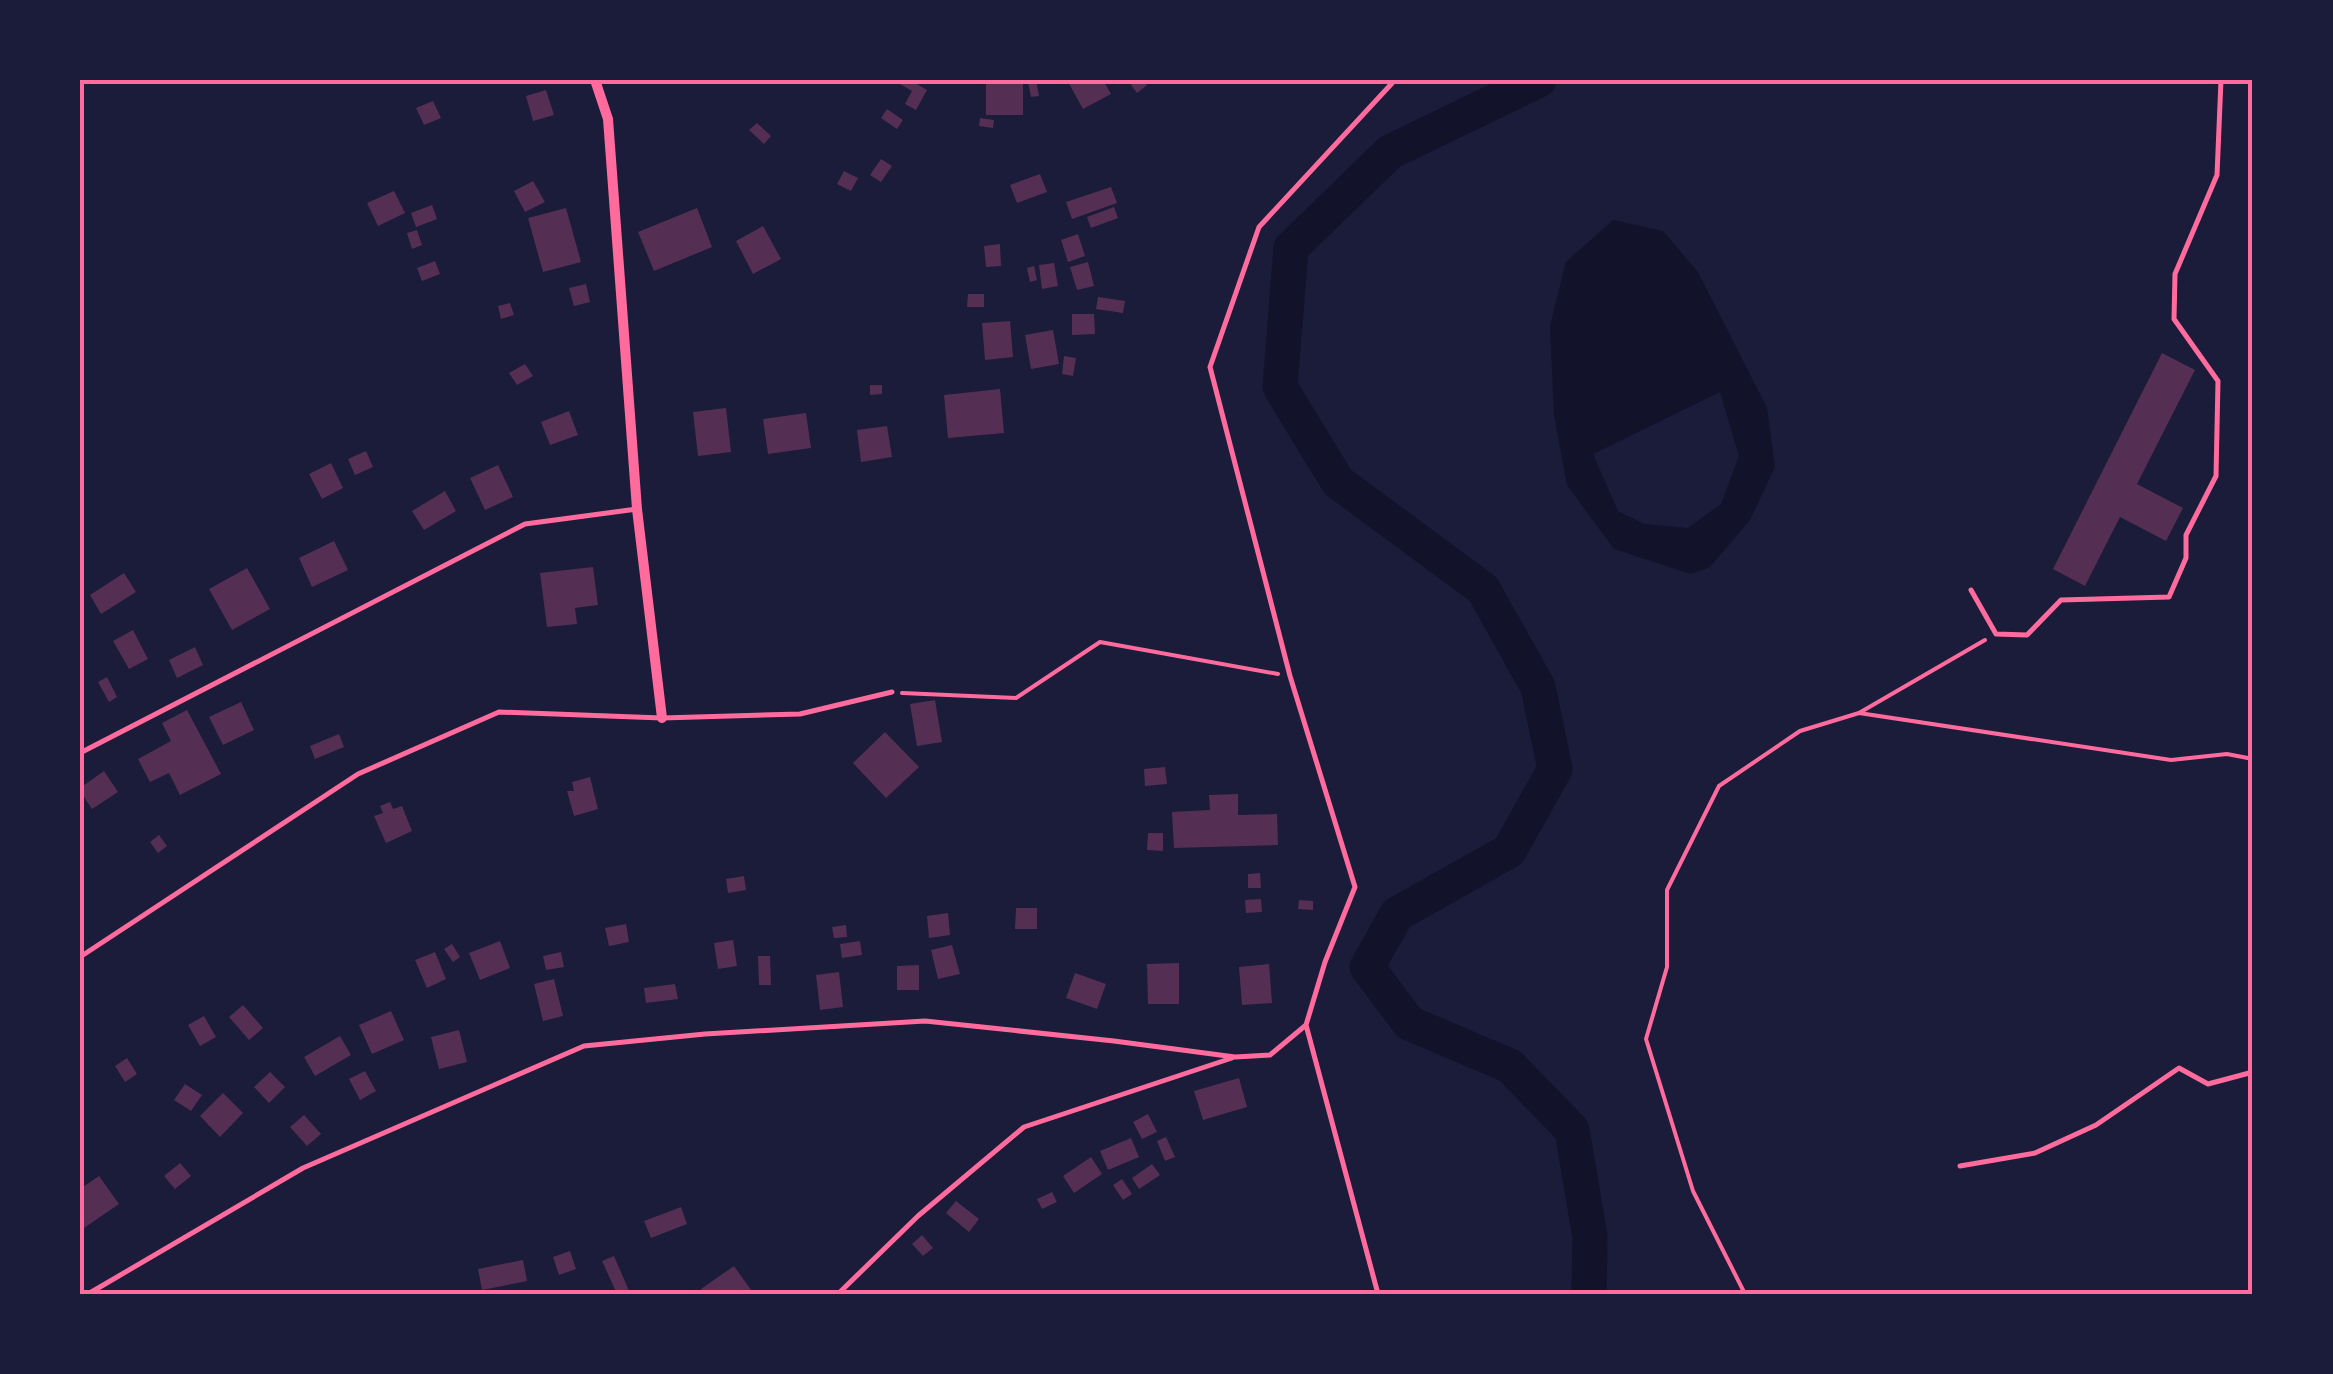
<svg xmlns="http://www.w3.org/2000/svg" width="2333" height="1374" font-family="Arial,sans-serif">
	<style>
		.water { fill: #12122b; fill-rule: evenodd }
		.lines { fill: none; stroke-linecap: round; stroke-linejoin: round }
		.river { stroke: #12122b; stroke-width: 35 }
		.building { fill: #542f53 }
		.path { stroke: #ff6b9d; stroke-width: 4 }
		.service { stroke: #ff6b9d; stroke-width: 5 }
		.minor { stroke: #ff6b9d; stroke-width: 10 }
		.neatline { fill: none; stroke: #ff6b9d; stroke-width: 4 }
	</style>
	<rect width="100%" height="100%" fill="#1b1b3a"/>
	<!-- water -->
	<path class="water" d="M1613,220l50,11 35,41 69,136 8,59 -25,53 -40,47 -19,7 -77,-25 -47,-64 -13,-70 -4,-89 16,-64zM1720,392l19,64 -18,48 -33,24 -44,-4 -26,-13 -25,-57z"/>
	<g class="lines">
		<!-- river -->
		<path class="river" d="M1539,80l-149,72 -99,96 -11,139 58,95 145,107 55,98 17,82 -46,82 -112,63 -30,53 42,56 101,43 62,64 18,107 -1,57"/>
	</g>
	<!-- building -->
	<path class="building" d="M893,80h24l-2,3 12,7 -11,20 -11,-6 7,-13z
		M986,80h37v35h-37z
		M1036,80l3,16 -8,1 -3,-15z
		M1067,80h36l8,14 -28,15z
		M1137,80h5l5,5 -10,8 -6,-8z
		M546,90l8,25 -21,6 -7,-25z
		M433,101l8,17 -17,7 -8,-17z
		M887,109l16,11 -6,9 -16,-11z
		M980,118l14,2 -1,8 -14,-2z
		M757,123l14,13 -7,8 -15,-14z
		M881,159l11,7 -11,16 -11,-7z
		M844,171l14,7 -7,13 -14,-7z
		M1040,174l7,18 -30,11 -7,-18z
		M533,181l12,21 -20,10 -11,-21z
		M1111,187l6,16 -45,16 -6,-17z
		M394,191l11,22 -27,13 -11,-23z
		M432,205l5,14 -21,8 -5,-14z
		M1114,207l4,11 -27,10 -4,-11z
		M566,208l15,54 -38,10 -15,-54z
		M697,208l15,39 -58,24 -16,-39z
		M763,226l18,33 -28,15 -17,-33z
		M417,230l5,15 -10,4 -5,-16z
		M1078,234l7,22 -17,6 -7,-22z
		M1000,244l1,22 -15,1 -2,-21z
		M435,261l5,13 -18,7 -5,-13z
		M1088,262l6,24 -17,4 -7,-23z
		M1054,263l4,23 -16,3 -3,-24z
		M1034,266l3,14 -7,2 -3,-14z
		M586,284l4,18 -16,4 -5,-18z
		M968,294h16v13h-17z
		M1098,297l27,4 -2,12 -27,-4z
		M510,303l4,12 -13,4 -3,-13z
		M1072,314h22l1,20 -23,1z
		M1010,321l3,36 -28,3 -3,-37z
		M1053,330l6,34 -28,5 -6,-34z
		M2162,353l33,17 -58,114 46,24 -17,33 -46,-24 -35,69 -32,-17z
		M1064,356l12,2 -3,18 -11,-2z
		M525,364l8,12 -16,9 -8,-12z
		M870,385h12v9l-12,1z
		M1000,389l4,44 -56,5 -4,-43z
		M726,408l5,44 -33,4 -5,-44z
		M569,411l9,24 -28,10 -9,-23z
		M806,413l5,35 -43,6 -5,-35z
		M887,426l5,31 -31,5 -4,-32z
		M366,451l7,16 -18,8 -7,-16z
		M331,463l12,25 -21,11 -13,-25z
		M498,465l15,32 -28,13 -15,-32z
		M445,491l11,20 -32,19 -12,-19z
		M334,541l14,29 -36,17 -13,-29z
		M593,567l5,38 -23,3 2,16 -30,3 -7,-54z
		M247,568l23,41 -38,21 -23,-41z
		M124,573l12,19 -35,22 -11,-19z
		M133,630l15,29 -19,10 -16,-28z
		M195,647l8,18 -26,13 -8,-18z
		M107,677l10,20 -8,5 -11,-20z
		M935,700l7,42 -25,4 -7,-42z
		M241,702l13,28 -31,15 -14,-28z
		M187,710l34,64 -41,21 -11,-22 -19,9 -12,-23 33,-18 -9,-18z
		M885,732l34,35 -33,31 -33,-35z
		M339,734l5,13 -29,12 -5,-13z
		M1165,767l2,17 -22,2 -1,-17z
		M104,771l14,21 -26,17 -12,-18v-3z
		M590,777l8,32 -24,7 -7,-25h7l-2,-9z
		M1238,794v21l39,-1 1,31 -104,3 -2,-36 38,-2 -1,-15z
		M390,802l3,7 9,-3 10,25 -26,12 -12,-27 9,-3 -3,-7z
		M1148,833h15v18l-16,-1z
		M159,835l8,11 -9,7 -8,-11z
		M1260,873l1,15h-13v-14z
		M744,876l2,14 -18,3 -2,-14z
		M1261,899l1,13 -16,1 -1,-13z
		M1299,900l14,1v9l-15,-1z
		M1016,908h21v21h-22z
		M948,913l2,22 -21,3 -2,-22z
		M626,924l3,18 -20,4 -4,-18z
		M846,925l1,12 -13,1 -2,-11z
		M733,940l4,26 -19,3 -4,-26z
		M500,941l10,27 -30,12 -11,-27z
		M860,941l2,14 -20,3 -2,-14z
		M452,944l8,13 -7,5 -9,-13z
		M952,945l8,29 -22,5 -7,-29z
		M435,952l11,27 -19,9 -12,-28z
		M561,952l3,15 -18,3 -3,-14z
		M758,956h12l1,29h-12z
		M1179,963v41h-31l-1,-40z
		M1269,964l3,39 -30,2 -3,-38z
		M919,965v25h-22v-24z
		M839,972l4,35 -23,3 -4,-35z
		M1075,973l31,11 -9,25 -31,-11z
		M554,979l9,37 -20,5 -9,-37z
		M675,984l3,15 -32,4 -2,-15z
		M243,1005l20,23 -14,12 -20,-23z
		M391,1011l13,29 -32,14 -13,-29z
		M204,1016l12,21 -16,9 -12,-21z
		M459,1030l8,32 -28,7 -8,-32z
		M340,1036l11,19 -36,21 -11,-19z
		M127,1058l10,16 -12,8 -10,-16z
		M365,1071l11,20 -16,9 -11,-21z
		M270,1072l15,15 -16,16 -15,-16z
		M1239,1078l8,29 -44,13 -9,-29z
		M185,1084l17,11 -11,16 -17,-11z
		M223,1093l20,20 -23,24 -20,-21z
		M1148,1114l9,18 -15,7 -9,-17z
		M304,1115l17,19 -14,12 -17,-19z
		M1166,1137l9,20 -10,4 -8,-20z
		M1131,1138l8,19 -31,13 -8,-19z
		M1091,1157l11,17 -28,19 -11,-17z
		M180,1163l11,13 -16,13 -11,-13z
		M1152,1164l8,11 -21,14 -7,-11z
		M99,1176l20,28 -35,24 -4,-6v-33z
		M1122,1179l10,15 -9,6 -10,-15z
		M1052,1192l5,10 -15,7 -5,-10z
		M956,1201l23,18 -10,13 -23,-19z
		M681,1207l6,17 -36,14 -7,-17z
		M922,1235l11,13 -10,8 -11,-12z
		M570,1251l6,18 -17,6 -6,-18z
		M614,1256l16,37 -2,1h-11l-15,-33z
		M523,1260l4,21 -45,9 -4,-21z
		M734,1266l20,28h-49l-4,-5z"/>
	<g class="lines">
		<!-- path -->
		<path class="path" d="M902,693l114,5 84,-56 178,32
			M1859,713l126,-73
			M1745,1294l-52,-103 -47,-152 21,-72v-77l52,-104 81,-55 59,-18 312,47 56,-6 26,5"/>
		<!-- service -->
		<path class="service" d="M1971,590l25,44 31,1 34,-35 108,-3 17,-39v-23l30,-59 2,-95 -44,-62 1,-45 42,-99 4,-95
			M80,753l445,-229 112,-15
			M80,957l278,-183 141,-62 163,6 138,-4 92,-22
			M1306,1025l72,269
			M1960,1166l75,-13 61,-28 83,-57 29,16 45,-12
			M88,1294l215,-126 281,-122 121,-12 220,-13 189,20 121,16 35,-2 36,-30 19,-63 30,-75 -65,-211 -80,-309 49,-140 136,-147
			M838,1294l80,-78 106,-89 208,-69"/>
		<!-- minor -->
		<path class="minor" d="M595,80l13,39 29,390 25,209"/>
	</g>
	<!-- border -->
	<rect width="2333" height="1374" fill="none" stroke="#1b1b3a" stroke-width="165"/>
	<rect x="82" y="82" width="2168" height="1210" class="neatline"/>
</svg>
